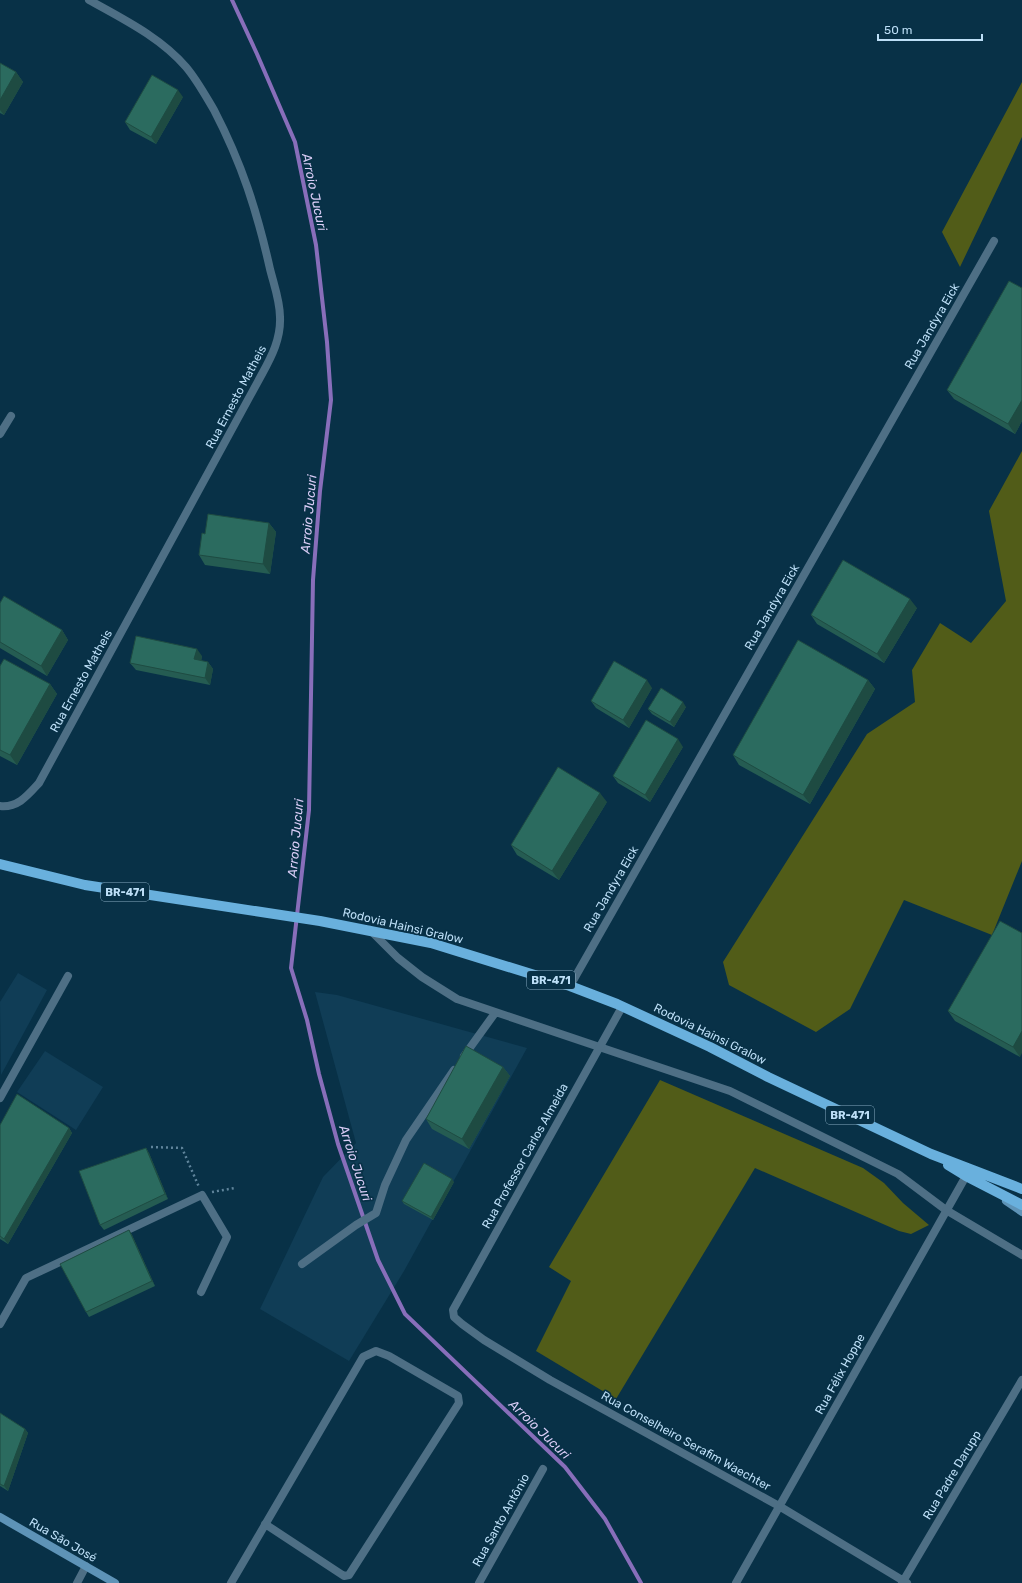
<svg xmlns="http://www.w3.org/2000/svg" width="1022" height="1583" font-family="Rubik,sans-serif">
	<style>
		.built { fill: #103d56 }
		.forest { fill: #515c18 }
		.lines { fill: none; stroke-linecap: round; stroke-linejoin: round }
		.stream { stroke: #886eba; stroke-width: 4 }
		.path { stroke: #5f849b; stroke-width: 2.5; stroke-dasharray: 2 3; stroke-linecap: butt }
		.service { stroke: #4e6f85; stroke-width: 8 }
		.minor { stroke: #4e6f85; stroke-width: 8 }
		.tertiary { stroke: #4e6f85; stroke-width: 8 }
		.secondary { stroke: #5e93b7; stroke-width: 8 }
		.primary { stroke: #69b0dd; stroke-width: 10 }
		.wall { fill: #255c52 }
		.shaded-wall { fill: #1e4b42 }
		.building { fill: #2b6b5f; stroke: #1e4b42 }
		.labels { text-anchor: middle; stroke-width: 3.5; stroke-linejoin: round; paint-order: stroke }
		.shield { fill: #083147; stroke: #87abc2; stroke-width: 1 }
		.shield-label { font-size: 11px; font-weight: bold; fill: #bddff7 }
		.street-label { font-size: 12px; fill: #bddff7; stroke: #083147 }
		.water-label { font-size: 13px; font-style: italic; fill: #d9cdf6; stroke: #083147 }
	</style>
	<rect width="100%" height="100%" fill="#083147"/>
	<!-- built -->
	<path class="built" d="M18,973l29,17 -46,85 -1,-73z
		M315,992l22,3 190,53 -123,223 -55,90 -89,-52 63,-132 33,-34z
		M45,1051l58,36 -27,43 -59,-38z"/>
	<!-- forest -->
	<path class="forest" d="M1022,82v55l-62,130 -18,-35z
		M1022,451v410l-30,74 -88,-35 -54,109 -34,23 -87,-47 -6,-23 144,-228 48,-32 -3,-32 28,-47 31,20 35,-42 -17,-90z
		M660,1080l203,88 21,15 19,20 26,22 -18,9 -12,-3 -144,-63 -139,231 -80,-48 35,-70 -22,-14z"/>
	<g class="lines">
		<!-- stream -->
		<path class="stream" d="M232,0l25,54 38,88 21,103 11,97 4,58 -11,91 -7,89 -4,230 -18,158 16,52 12,54 19,70 40,116 27,54 160,153 40,52 36,64"/>
		<!-- path -->
		<path class="path" d="M151,1147l31,1 17,39
			M212,1192l23,-4"/>
		<!-- service -->
		<path class="service" d="M0,434l11,-18
			M370,930l28,28 24,19 35,22 273,92 168,83 48,36 76,45
			M570,986l424,-745
			M464,1056l31,-43
			M302,1264l54,-39 20,-12 9,-28 21,-45 48,-70"/>
		<!-- minor -->
		<path class="minor" d="M0,806c18,2 28,-11 39,-23l223,-409c10,-18 19,-36 18,-57 0,-16 -6,-32 -10,-48 -13,-58 -28,-105 -56,-159 -9,-15 -17,-30 -28,-43 -26,-30 -63,-48 -97,-67
			M622,1007l-169,303 1,7 8,7 22,16 66,40 229,126 128,77
			M0,1098l68,-122
			M0,1324l26,-46 176,-83 25,42 -26,55
			M231,1583l132,-226 13,-6 13,5 69,40 1,7 -110,172 -5,1 -79,-52
			M479,1583l64,-114
			M736,1583l230,-407
			M902,1583l120,-203"/>
		<!-- tertiary -->
		<path class="tertiary" d="M77,1583l9,-17"/>
		<!-- secondary -->
		<path class="secondary" d="M1006,1201l16,11
			M0,1517l115,66"/>
		<!-- primary -->
		<path class="primary" d="M0,864l85,21 235,36 111,22 139,43 47,18 93,43 58,30 163,77 91,35
			M948,1165l18,11 56,29"/>
	</g>
	<!-- wall -->
	<path class="wall" d="M0,63l16,9 7,10 -19,33 -4,-2z
		M183,97l-27,47 -26,-14 -5,-8z
		M1022,288v133l-7,13 -61,-35 -7,-9z
		M269,523l7,9 -6,42 -65,-9 -6,-10 6,-21z
		M0,603l62,27 6,10 -21,36 -47,-28z
		M917,608l-33,55 -67,-39 -6,-9z
		M202,656l-1,5 7,1 5,7 -3,16 -74,-15 -6,-7z
		M0,666l50,18 7,10 -40,71 -17,-9z
		M868,680l7,9 -65,115 -71,-39 -6,-10z
		M652,688l-23,40 -33,-20 -5,-7z
		M686,707l-12,20 -22,-13 -4,-5z
		M683,747l-33,55 -32,-19 -5,-7z
		M607,802l-48,78 -42,-25 -6,-10z
		M1022,933l-2,124 -65,-36 -7,-10z
		M503,1067l7,9 -41,73 -37,-20 -6,-10z
		M0,1125l69,3 3,5 -64,111 -8,-5z
		M146,1148l3,5 19,46 -64,31 -4,-5z
		M454,1182l-21,38 -29,-16 -2,-3z
		M129,1230l3,5 23,51 -66,31 -3,-5z
		M0,1413l25,16 3,4 -20,58 -8,-5z"/>
	<!-- shaded-wall -->
	<path class="shaded-wall" d="M16,72l7,10 -19,33 -4,-5v-10z
		M178,90l5,7 -27,47 -5,-7z
		M1022,400v21l-7,13 -7,-10z
		M269,523l7,9 -6,42 -7,-10z
		M910,599l7,9 -33,55 -7,-9z
		M62,630l6,10 -21,36 -6,-10z
		M197,649l5,7 -2,11 -6,-8z
		M208,662l5,7 -3,16 -5,-7z
		M647,680l5,8 -23,40 -6,-8z
		M868,680l7,9 -65,115 -7,-9z
		M50,684l7,10 -40,71 -7,-10z
		M683,702l3,5 -12,20 -4,-5z
		M678,739l5,8 -33,55 -5,-7z
		M600,793l7,9 -48,78 -7,-9z
		M1022,1031v22l-2,4 -7,-10z
		M503,1067l7,9 -41,73 -7,-10z
		M69,1128l3,5 -64,111 -4,-5z
		M146,1148l3,5 19,46 -3,-5z
		M452,1179l2,3 -21,38 -2,-3z
		M129,1230l3,5 23,51 -3,-5z
		M25,1429l3,4 -20,58 -4,-5z"/>
	<!-- building -->
	<path class="building" d="M0,63l16,9 -16,28z
		M152,75l26,15 -27,47 -26,-15z
		M1009,281l13,7v112l-14,24 -61,-34z
		M208,514l61,9 -6,41 -64,-9 3,-22 3,1z
		M843,560l67,39 -33,55 -66,-39z
		M4,596l58,34 -21,36 -41,-24v-39z
		M136,636l61,13 -3,10 14,3 -3,16 -75,-15z
		M798,640l70,40 -65,115 -70,-40z
		M4,659l46,25 -40,71 -10,-5v-84z
		M614,661l33,19 -24,40 -32,-19z
		M661,688l22,14 -13,20 -22,-13z
		M646,720l32,19 -33,56 -32,-19z
		M558,767l42,26 -48,78 -41,-26z
		M1000,921l22,12v98l-9,16 -65,-36z
		M466,1046l37,21 -41,72 -36,-20z
		M17,1094l52,34 -65,111 -4,-3v-111z
		M146,1148l19,46 -65,31 -21,-54z
		M424,1163l28,16 -21,38 -29,-16z
		M129,1230l23,51 -66,31 -26,-48z
		M0,1413l25,16 -21,57 -4,-2z"/>
	<g class="labels">
		<!-- shield labels -->
		<g class="shield">
			<rect x="101" y="883" width="48" height="18" rx="3"/>
			<rect x="527" y="971" width="48" height="18" rx="3"/>
			<rect x="826" y="1106" width="48" height="18" rx="3"/>
		</g>
		<g class="shield-label">
			<text x="125" y="896">BR-471</text>
			<text x="551" y="984">BR-471</text>
			<text x="850" y="1119">BR-471</text>
		</g>
		<!-- street labels -->
		<g class="street-label">
			<text transform="translate(932 326) rotate(-60)" y="4">Rua Jandyra Eick</text>
			<text transform="translate(236 397) rotate(-62)" y="4">Rua Ernesto Matheis</text>
			<text transform="translate(772 607) rotate(-60)" y="4">Rua Jandyra Eick</text>
			<text transform="translate(81 681) rotate(-61)" y="4">Rua Ernesto Matheis</text>
			<text transform="translate(611 889) rotate(-60)" y="4">Rua Jandyra Eick</text>
			<text transform="translate(403 926) rotate(13)" y="4">Rodovia Hainsi Gralow</text>
			<text transform="translate(710 1034) rotate(26)" y="4">Rodovia Hainsi Gralow</text>
			<text transform="translate(525 1156) rotate(-61)" y="4">Rua Professor Carlos Almeida</text>
			<text transform="translate(840 1374) rotate(-61)" y="4">Rua Félix Hoppe</text>
			<text transform="translate(686 1441) rotate(29)" y="4">Rua Conselheiro Serafim Waechter</text>
			<text transform="translate(952 1475) rotate(-59)" y="4">Rua Padre Darupp</text>
			<text transform="translate(501 1520) rotate(-61)" y="4">Rua Santo Antônio</text>
			<text transform="translate(63 1540) rotate(30)" y="4">Rua São José</text>
		</g>
		<!-- water labels -->
		<g class="water-label">
			<text transform="translate(315 192) rotate(78)" y="5">Arroio Jucuri</text>
			<text transform="translate(308 514) rotate(-85)" y="5">Arroio Jucuri</text>
			<text transform="translate(295 838) rotate(-85)" y="5">Arroio Jucuri</text>
			<text transform="translate(356 1163) rotate(72)" y="5">Arroio Jucuri</text>
			<text transform="translate(540 1429) rotate(44)" y="5">Arroio Jucuri</text>
		</g>
	</g>
	<!-- scale -->
	<path d="M878 34v6h104v-6" fill="none" stroke="#bddff7" stroke-width="2"/>
	<text x="884" y="34" font-size="12" fill="#bddff7" stroke="#083147" stroke-width="3" paint-order="stroke">50 m</text>
</svg>
